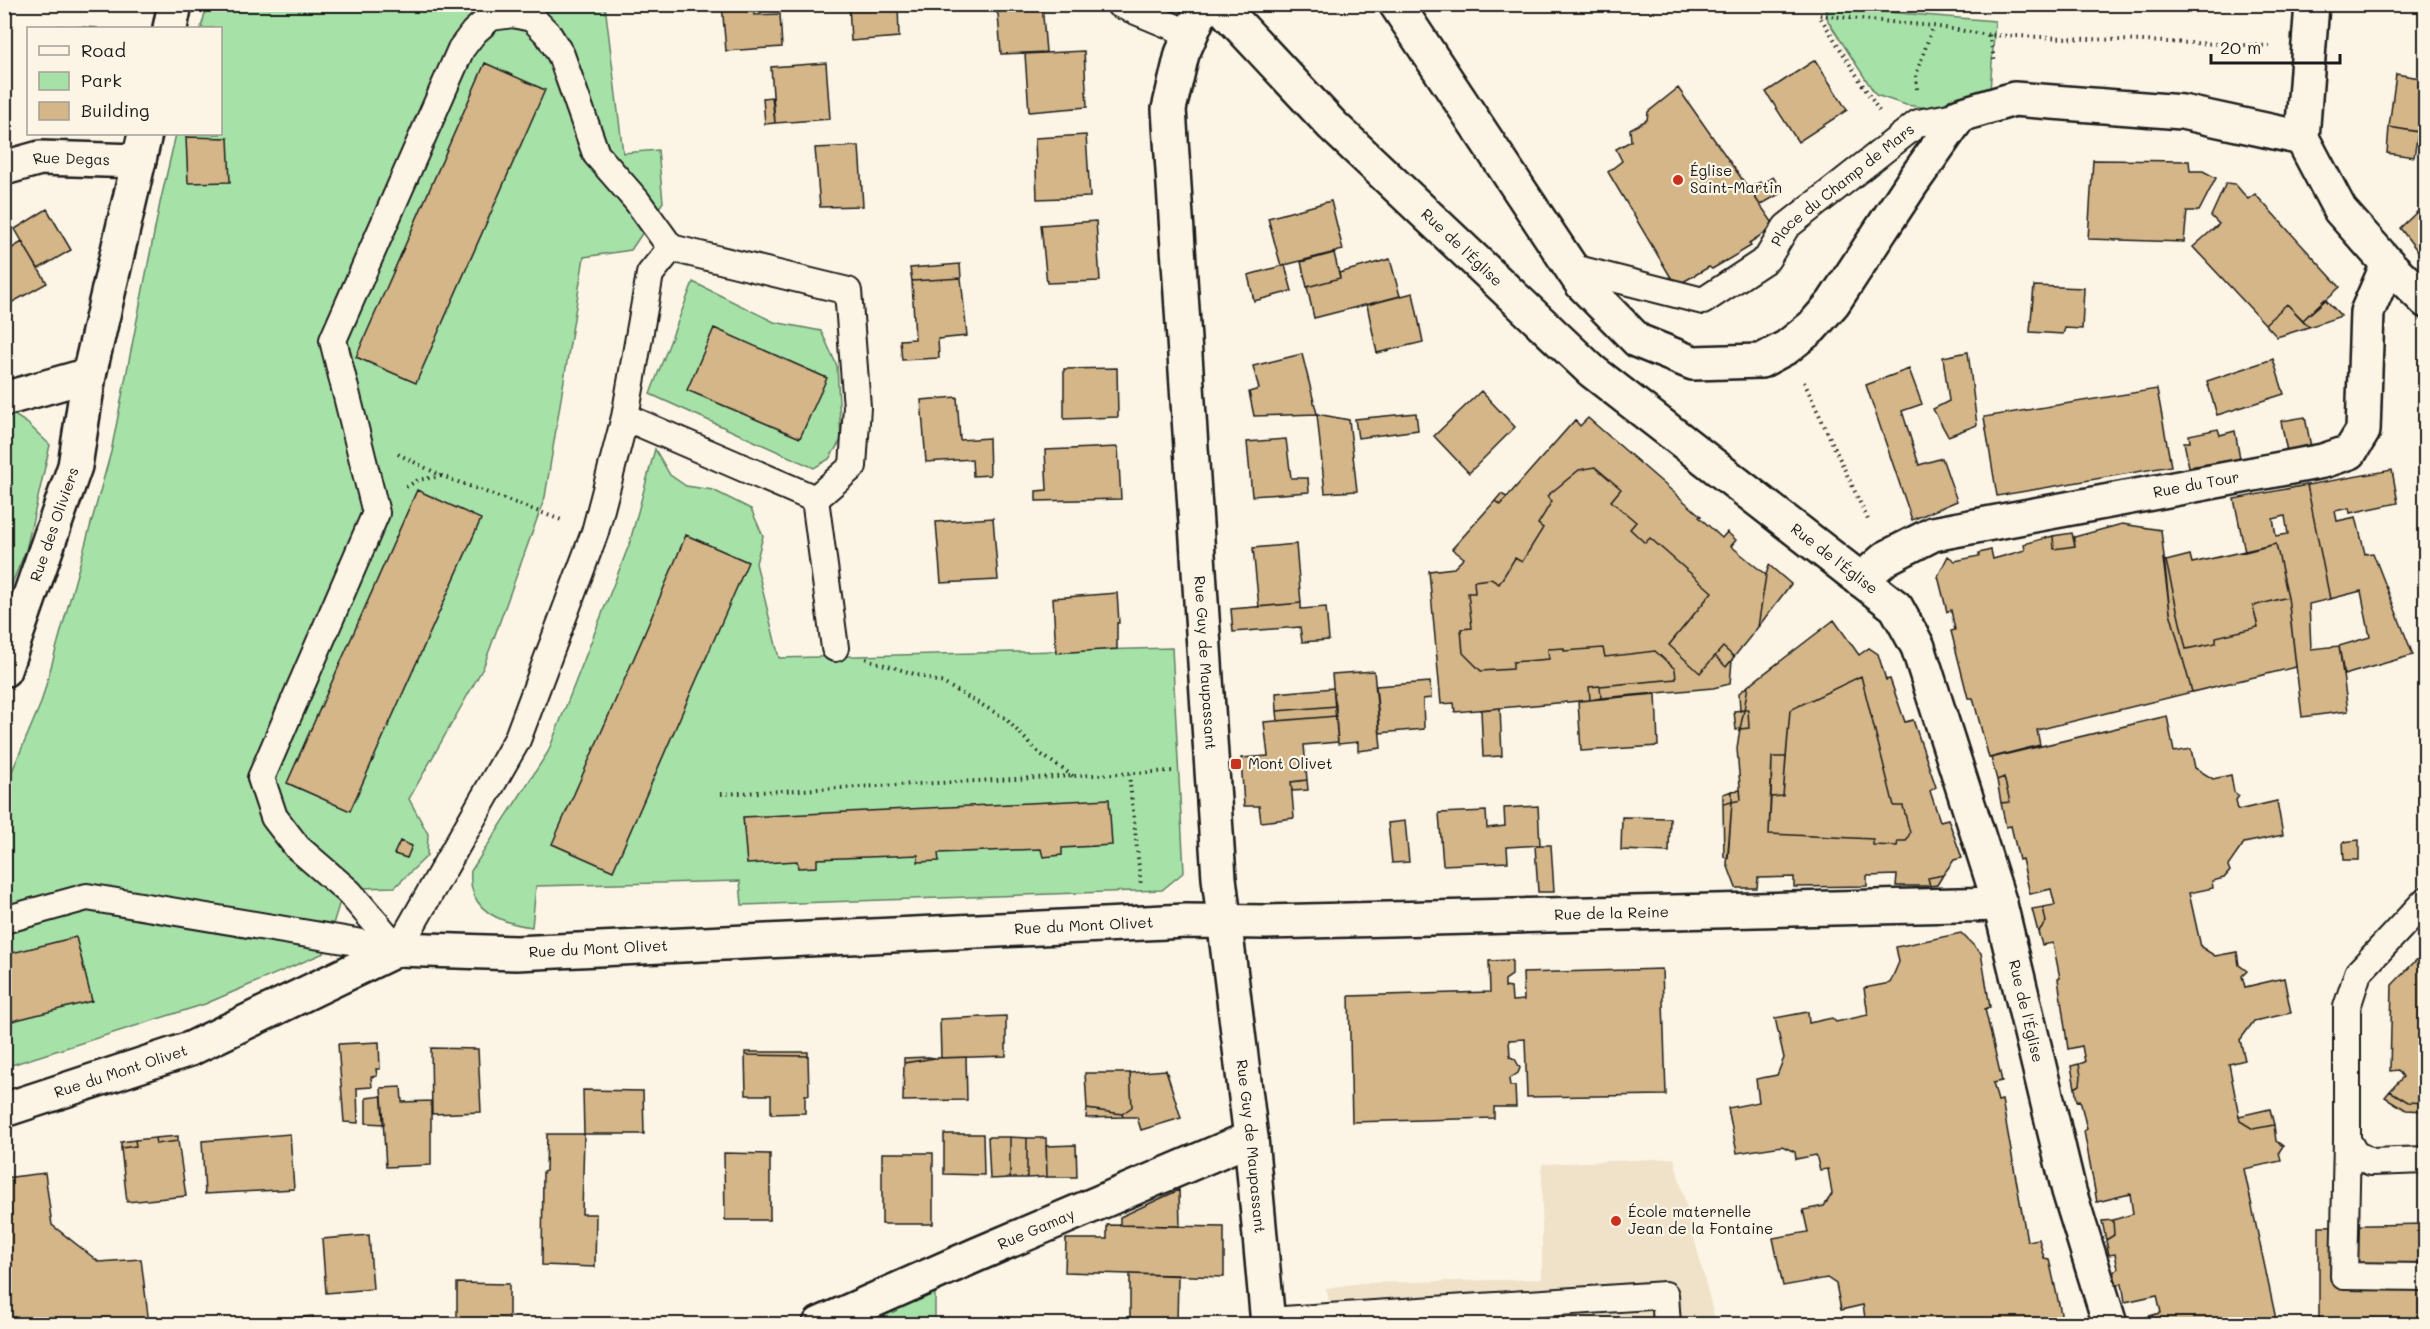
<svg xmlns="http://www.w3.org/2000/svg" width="2430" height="1329" font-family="Mali,sans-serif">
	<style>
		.built { fill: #f0e2c9 }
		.green { fill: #a6e2a8; stroke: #617f62; stroke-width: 1.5 }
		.building { fill: #d4b688; stroke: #1c1c1c; stroke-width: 1.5; fill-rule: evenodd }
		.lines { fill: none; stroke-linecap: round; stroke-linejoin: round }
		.lane-casing { stroke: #1c1c1c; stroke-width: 30 }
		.street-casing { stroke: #1c1c1c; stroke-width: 38 }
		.secondary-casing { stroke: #1c1c1c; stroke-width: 38 }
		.path { stroke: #1c1c1c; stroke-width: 4; stroke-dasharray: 1.5 4.5; stroke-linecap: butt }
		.lane { stroke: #fcf5e5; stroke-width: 26 }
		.street { stroke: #fcf5e5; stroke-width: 33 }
		.secondary { stroke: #fcf5e5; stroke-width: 33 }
		.poi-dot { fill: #c8321e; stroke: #fcf5e5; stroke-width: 2 }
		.labels { text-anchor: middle; stroke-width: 4.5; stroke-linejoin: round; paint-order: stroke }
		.street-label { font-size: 15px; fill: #1c1c1c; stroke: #fcf5e5 }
		.poi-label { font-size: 15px; fill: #1c1c1c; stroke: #fcf5e5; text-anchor: start }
	</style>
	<rect width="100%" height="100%" fill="#fcf5e5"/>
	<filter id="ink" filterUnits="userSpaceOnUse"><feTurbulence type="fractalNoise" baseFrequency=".0167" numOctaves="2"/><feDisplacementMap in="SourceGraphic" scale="12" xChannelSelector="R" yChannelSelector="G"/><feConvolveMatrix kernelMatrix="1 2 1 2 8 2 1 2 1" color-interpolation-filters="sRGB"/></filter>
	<g filter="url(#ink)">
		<!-- built -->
		<path class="built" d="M1674,1158l42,166h-382l-8,-36 35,-5 181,-4v-115z"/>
		<!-- green -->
		<path class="green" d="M207,5h398l18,148 35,-3 5,52 -32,48 -47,7 -39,240 -62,171 -74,131 19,35 -1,22 -32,31 -35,1 -13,-9 -23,74 -119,51 -200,63v-279l36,-85 70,-251 49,-249 16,-69h44v-106h-19z
			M1826,7l169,14 -5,70 -62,17 -22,-3 -30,-10 -48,-74z
			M693,282l81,40 47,9 16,35 4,74 -12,19 -15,9 -164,-74z
			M5,409l22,14 23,22 -24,105 -21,50z
			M655,449l15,26 16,11 27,4 38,19 12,27 -7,27 23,95 393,-10 12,224 -22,18 -420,15 -2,-24 -204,5 -4,41c-32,-4 -65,-17 -61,-56l77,-119 81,-207z
			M935,1288v36h-79z"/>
		<!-- building -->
		<path class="building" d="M722,4h31l1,11 26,-1 2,33 -56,4z
			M849,4h49l1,33 -48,4z
			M1042,4l4,48 -45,2 -3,-40 -9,-9z
			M58,26l40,2h-40z
			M1084,51l3,56 -58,5 -4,-58z
			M1815,60l32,50 -49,32 -32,-50z
			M485,63l60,27 -129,293 -60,-26z
			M826,63l4,56 -55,4 -4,-56z
			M2396,74l30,5v54l-37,-6z
			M1678,88l97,138 -26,17 2,3 -39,23 -3,-2 -33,19 -68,-114 14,-11 -6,-12 15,-8 -1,-12 17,-9 1,-8z
			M772,97l3,26 -10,1 -2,-26z
			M2389,127l29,5 -4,25 -27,-4z
			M1086,135l4,62 -53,2 -2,-61z
			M186,137l42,1 2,44 -42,1z
			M859,146l4,60 -43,1 -5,-59z
			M2093,160l96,1 1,10h13l13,7 -17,33h-12l-3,31 -96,-3z
			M1773,177l10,15 -23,13 -11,-17 11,-6 1,3z
			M2226,183l9,1 13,15 7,-5 85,93 -37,33 -16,-16 -22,20 -72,-77 26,-23 -8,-8z
			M1331,201l12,49 -62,16 -13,-48z
			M47,209l24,41 -33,19 -23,-40z
			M2418,211l8,1v50l-26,-34z
			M1096,221l4,60 -53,2 -6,-58z
			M22,242l25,41 -36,20 -7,-12v-38z
			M1334,253l6,25 -33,9 -6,-25z
			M1390,259l10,37 -86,22 -7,-31 33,-9 -1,-5z
			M960,264l1,14 -49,3 -2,-13z
			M1285,265l7,26 -38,10 -6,-26z
			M961,278l6,58 -29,3 1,19 -37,2 -2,-20 15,-1 -3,-58z
			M2034,286l50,2 -2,41 -17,-1 -2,6 -33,-2z
			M1413,293l10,49 -46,11 -10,-48z
			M2325,299l16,17 -32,11 -6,-7z
			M2287,304l22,23 -32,10 -12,-13z
			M714,328l113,50 -27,60 -113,-48z
			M1968,352l9,73 -29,11 -15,-27 16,-8 -6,-44z
			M1302,354l15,60 -63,2 -5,-24 10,-3 -6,-23z
			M2273,359l11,35 -67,21 -10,-34z
			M1117,368l1,49 -54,2v-50z
			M1909,369l13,35 -20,7 17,54 23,-7 15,43 -45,19 -46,-135z
			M2157,389l14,77 -174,30 -13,-79z
			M1481,391l34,36 -46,46 -35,-37z
			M957,397l3,43 29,-2 1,37 -17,1 -1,-17 -46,3 -5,-62z
			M1416,413l2,17 -60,8 -3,-19z
			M1317,414l32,6 8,71 -32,2z
			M2305,417l6,30 -24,5 -6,-31z
			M1588,418l113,98 -2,1 23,21 5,-6 9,8 -5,6 35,29 -8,52 -24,30 -11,-10 -23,26 -31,-28 43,-53 -62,-54 -5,5 -15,-14 6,-7 -25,-21 10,-12 -26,-22 -16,3 -32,26 5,5 -14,23 5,4 -21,34 -7,-4 -16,26 -8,-5 -17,2 1,12h-7l4,35 -11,1 2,24 18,18 32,-2v-7l36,-3 -1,-10 16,-1v3l39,-3 2,9 50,-6 20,18 1,10 -87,8 1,13 -135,12 -1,-9 -13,1 -12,-133 25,-3 10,-10 -12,-9 43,-48 5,4 7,-8 68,-77 5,6z
			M2218,429l2,6 15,-4 5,28 -51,8 -5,-25h6l-1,-7z
			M1286,439l5,39h17l1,14 -57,4 -5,-54z
			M1118,447l3,52 -85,2v-10l11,-1 -2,-40z
			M1595,467l26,22 -10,12 25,21 -6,7 15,14 5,-5 62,54 -43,53 31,28 15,-17 11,11 6,-7 -2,24 -17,4 -112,10 -1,-12 76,-7 -1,-10 -20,-18 -50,6 -2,-9 -39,3v-3l-16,1 1,10 -36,3v7l-32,2 -18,-18 -2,-24 11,-1 -4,-35h7l-1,-12 17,-2 8,5 16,-26 7,4 21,-34 -5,-4 14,-23 -5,-5 32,-26z
			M2392,470l6,33 -48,10 -1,-5 -14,3 2,10 19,-4 9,37 8,-1 40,102 -69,20 -5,-29 31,-9 -9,-46 -31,8 -23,-114z
			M2307,485l23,114 -21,5 2,45 28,-3 9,65 -46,6 -14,-120 -12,-53 -31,8 -11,-53zM2285,516l3,18 -12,2 -3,-17z
			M417,490l64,29 -131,292 -63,-28z
			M1501,494l6,3 -7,8 -5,-4z
			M993,518l5,62 -57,3 -5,-61z
			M2122,524l39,6 9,82 22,80 -155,38 3,15 -51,13 -16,-60h-5l-17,-67 4,-1 -4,-20 -4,2 -9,-36 10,-20 7,5 24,-5v-3l12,-3 2,9 32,-9 -1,-6 29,-8 1,13 21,-3 -1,-9z
			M2072,533l3,13 -21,3 -1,-13z
			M686,535l62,27 -135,309 -61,-27 89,-202z
			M1296,544l5,59 -42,4 -6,-59z
			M2276,544l12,53 -35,9 5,21 -42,10v6l-30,6 -20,-88 24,-6 2,8z
			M2163,559l3,2 20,88 30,-6v-6l42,-10 -5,-21 35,-9 8,70 -104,25 -22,-80z
			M1769,565l22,19 -33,43 8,-52z
			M1117,593l2,30h-2v26l-61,4 -3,-55z
			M1301,603v6l25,-2 3,33 -27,2 -2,-15 -67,5 -2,-23z
			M1834,620l25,35 10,-7 9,6 8,26 4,-1 15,43 8,-2 23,67 -6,4 10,30 8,-2 14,39 -8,2 -11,15 -15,3 2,8h-34l1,-11 -30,1v10l-73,1v-10l-36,1 -1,10h-21l-9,-24 5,-62 9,-2 -4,-52 3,-19 9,-1 -1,-18h-4l4,-24zM1861,676l33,130h9l7,27 -4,8h-8l-1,5 -24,-1v-6l-104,-5 3,-77h14l4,-47z
			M1723,647l11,10 -8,10 -11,-11z
			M1374,671l7,77 -23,3v-9l-20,2 -6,-70z
			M1861,676l33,130h9l7,27 -4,8h-8l-1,5 -24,-1v-6l-104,-5 2,-37 12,-1 7,-86z
			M1430,682l1,16 -8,1 1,30 -44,4 -4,-47z
			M1600,686l1,12 -11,2 -1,-13z
			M1748,686l-4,24 -4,1 -1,-18z
			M1333,688l3,18 -59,5 -1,-18z
			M1656,694l2,52 -77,5 -3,-50z
			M1336,706v10l-58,5 -1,-10z
			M1500,708l2,48 -19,1 -2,-47z
			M1744,710h4l1,18 -9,1z
			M1744,710l-4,19 -4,1 -2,-19z
			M1336,716l2,26 -34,3 3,35 -16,2 3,36 -33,4 -2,-16h-15l-3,-48 27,-2 -4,-34z
			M2167,716l7,36 17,-3 4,19 18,11 18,-4 3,17 5,4 -3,4 2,10 39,-9 6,34 -39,8 -16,23 2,5 -6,7 -12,3 1,7 -24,5 12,54 14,9 22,-4 2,13 8,6 -5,5 3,11 39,-9 7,35 -37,8 -14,19 5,20 -16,4 11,57 13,8 21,-4 2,16 7,5 -4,6 2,9 -37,8 33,155h-122l-3,-9 9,-2 -4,-18 -32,7 -3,-19 -6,2 -2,-13 4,-4 -3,-14 -6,1 -3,-15 8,-5 -1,-15 20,-6 -3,-20 -33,8 -13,-71 3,-2 -7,-29 -3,1 -2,-13 5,-3 1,-9 -2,-12 6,-2 -3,-16 -14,3 -10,-70 2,-1 -7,-35 -11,2 -4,-13 8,-10 -3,-15 12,-2 -4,-16 -21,5 -8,-35 -3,1 -8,-34 -5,1 -5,-24 9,-1 -6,-25 -7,3 -6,-22z
			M1772,757h14l-3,39 -12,1z
			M2004,777l6,25 -9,1 -4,-23z
			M1307,780l1,10 -16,1 -1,-9z
			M1740,790l1,10 -9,2v-11z
			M1732,791v11l-9,2v-10z
			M1109,799l3,46 -50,3v7l-19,2 -2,-8 -103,4 1,8 -21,1v-7l-101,4v8l-19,1 -1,-7 -50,3 -4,-47z
			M1732,802l-4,57 -4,-2 -1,-53z
			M1538,806l2,39 -33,2 1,15 -65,3 -4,-52 47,-2 1,17 18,-2 -1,-18z
			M1622,817l48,1 -1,34 -48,-2z
			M1405,821l4,41 -17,1 -4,-40z
			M2359,840v20h-15l-1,-18z
			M400,841l12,5 -5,12 -13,-4z
			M1535,845h16l3,47h-16z
			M1943,875l-6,10 -7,1 -2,-8z
			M2043,907l3,15 -8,10 -6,-23z
			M1961,933l20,20 9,54 -5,2 17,72 -9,2 5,18 4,-1 25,141 12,-2 5,19 5,1 14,64 -3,1h-194l-3,-19 -22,5 -5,-26 -9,-6 -44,8 -10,-48 35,-6 -5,-22 21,-4 8,-12 -4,-25 -8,1 -4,-15 -20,4 -1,-7 -13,-6 -45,7 -9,-45 31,-6 -3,-23 21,-4 7,-17 -9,-40 33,-6 1,11 23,-5 4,4 32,-7 -4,-27 26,-5 9,-21 -3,-15z
			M76,937l16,64 -88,22v-68z
			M2426,950v153l-18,-1 -18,-11 13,-14 -5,-7 -8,1 2,-86z
			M1512,960v15l-7,5v7l6,1 1,13 12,-1 -1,-27 139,-4 4,126 -139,2 -2,-58 -16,1 1,17 5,2 5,9 -2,5 -9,6 1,7h5l1,21h-22v11l-142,4 -3,-126 141,-4 -1,-31z
			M1006,1016v40l-65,2 -1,-39z
			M379,1042l1,27h-4l1,7 -6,1 1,10 -15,1 1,35 -14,-1 -6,-78z
			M431,1048l47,1 3,63 -49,2z
			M745,1052h63v4l-63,-1z
			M745,1055l63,1 1,39h-4v18l-34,1v-19h-25z
			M928,1057l7,1 -31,5v-5z
			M966,1057l1,43 -64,1 1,-38 31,-5z
			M2079,1064l2,12 -1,9 -5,3 -4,-22z
			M1166,1070l15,48 -40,12 -4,-13h-14l-1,-3 10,-7 -2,-34z
			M1085,1073h45l2,34 -10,7 -35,-5z
			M401,1087l1,15 29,-1v64l-45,2 -5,-79z
			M583,1090l60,1 1,43h-60z
			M2390,1091l18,11 18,1v8l-20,-1 -21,-13z
			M382,1096l2,28 -18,-1v-25z
			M1087,1109l35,5 1,3 -37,1z
			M2270,1109l4,16 -21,4 -13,-8 -1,-5z
			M290,1134l4,55 -89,5 -3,-53z
			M547,1134h37l-2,80h14l-1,53 -53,-2 1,-93 3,-1z
			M944,1134h39l1,41 -40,-1z
			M178,1136v5l-22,3 -1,-6z
			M988,1137h22v41l-20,1z
			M1010,1137l17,1v40h-17z
			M155,1138l1,6 22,-3 8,55 -59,6 -6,-54 15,-2 -1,-6z
			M1027,1138h19l1,39 -20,1z
			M135,1140l1,6 -15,2v-6z
			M1076,1145l1,32h-30l-1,-31z
			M724,1153l46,1v66h-45z
			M882,1153h51v71h-51z
			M45,1173l7,52 47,37 42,-3 8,65h-145v-146z
			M1179,1190l1,36 -60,-1v-8z
			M2113,1220l1,15 -8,5 -4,-19z
			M2426,1224v100h-107v-98z
			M1107,1225l117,2v50l-159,-5 1,-33h41z
			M369,1235l4,54 -47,4 -4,-54z
			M1130,1274l48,1 -1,49h-47z
			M457,1283l52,1v40h-52z
			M2152,1315l3,9h-11l-2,-6z
			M313,1316l1,8h-67v-2z"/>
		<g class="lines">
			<!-- lane casing -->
			<g class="lane-casing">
				<g id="lane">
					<path d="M1119,4l72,30"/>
					<path id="s1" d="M1570,267l133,34 64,-42 19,-32 132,-104 42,-8"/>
					<path d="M815,499l20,149"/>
					<path d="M2426,900l-68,73 -11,34v133l8,14 16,8 55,-2"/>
					<path d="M4,920l83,-23 311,52"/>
					<path d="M398,949l119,-209 78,-208 30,-115 25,-143 21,-26 177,43 9,116 -4,59 -38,33 -190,-82"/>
					<path d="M398,949l-49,-57 -52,-45 -23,-30 -13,-39 115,-265 -43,-173 128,-291 13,-17 17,-15 22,-3 19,4 16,16 13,21 35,99 41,47 34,47"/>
					<path d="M2347,1140l-3,136 82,1"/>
					<path d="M1268,1321l397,-26 2,29"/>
				</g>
			</g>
			<!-- street casing -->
			<g class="street-casing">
				<g id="street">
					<path id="s2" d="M1219,4l113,121 260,246 304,236 22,40 82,257 69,287 41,133"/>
					<path d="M1396,4l186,280 56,57 55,22 68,-2 26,-14 25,-20 21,-24 79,-120 48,-68 54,-16 168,13 120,26"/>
					<path d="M2312,4l-10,134 38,72 48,54 38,37"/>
					<path d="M170,28l5,-24"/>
					<path id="s3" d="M4,168l36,-10 99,3"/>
					<path d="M4,399l85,-24"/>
					<path id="s4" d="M1861,580l25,-22 47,-24 390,-73 27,-9 13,-21 4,-119 21,-48"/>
					<path id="s5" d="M4,670l71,-204 14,-91 56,-241"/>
					<path id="s6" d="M4,1110l186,-61 208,-100 118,4 670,-32 80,1 734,-18"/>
					<path id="s7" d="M820,1324l156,-69 275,-117"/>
				</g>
			</g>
			<!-- secondary casing -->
			<g class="secondary-casing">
				<g id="secondary">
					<path id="s8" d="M1204,4l-22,50 -13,55 50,769 32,260 17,186"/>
				</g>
			</g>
			<!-- path -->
			<path class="path" d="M1989,35l6,28
				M1917,89l-1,-14 17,-49
				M1879,111l-60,-96 114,11 56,9 281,11
				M1804,382l65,140
				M398,454l44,22 122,45
				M406,487l12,-7 24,-4
				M866,659l77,24 62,35 34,35 34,23
				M1129,774l12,112
				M721,794l452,-23"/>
			<!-- lane -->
			<use href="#lane" class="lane"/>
			<!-- street -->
			<use href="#street" class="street"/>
			<!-- secondary -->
			<use href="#secondary" class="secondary"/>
		</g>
	</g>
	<!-- markers -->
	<g class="poi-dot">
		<circle cx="1678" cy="180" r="6"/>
		<rect x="1230" y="758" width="12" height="12" rx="3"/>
		<circle cx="1616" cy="1221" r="6"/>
	</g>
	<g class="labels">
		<!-- street labels -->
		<g class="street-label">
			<text dy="5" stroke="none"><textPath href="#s3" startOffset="69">Rue Degas</textPath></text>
			<text dy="5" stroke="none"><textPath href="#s1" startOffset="321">Place du Champ de Mars</textPath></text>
			<text dy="5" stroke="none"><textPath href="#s2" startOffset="344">Rue de l'Église</textPath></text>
			<text dy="5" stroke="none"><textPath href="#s4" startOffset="354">Rue du Tour</textPath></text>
			<text dy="5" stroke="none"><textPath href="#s5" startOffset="154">Rue des Oliviers</textPath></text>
			<text dy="5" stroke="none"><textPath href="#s2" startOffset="830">Rue de l'Église</textPath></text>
			<text dy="5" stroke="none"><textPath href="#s8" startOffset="666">Rue Guy de Maupassant</textPath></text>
			<text dy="5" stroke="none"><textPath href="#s6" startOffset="1641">Rue de la Reine</textPath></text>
			<text dy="5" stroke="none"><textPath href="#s6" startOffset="1113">Rue du Mont Olivet</textPath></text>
			<text dy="5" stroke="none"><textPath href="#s6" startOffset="627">Rue du Mont Olivet</textPath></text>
			<text dy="5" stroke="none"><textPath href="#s2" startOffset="1334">Rue de l'Église</textPath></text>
			<text dy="5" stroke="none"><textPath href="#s6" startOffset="123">Rue du Mont Olivet</textPath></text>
			<text dy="5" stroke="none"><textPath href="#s8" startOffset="1152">Rue Guy de Maupassant</textPath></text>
			<text dy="5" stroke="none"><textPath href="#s7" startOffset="236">Rue Gamay</textPath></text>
		</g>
		<!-- poi labels -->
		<g class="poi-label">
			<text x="1690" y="176">Église<tspan x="1690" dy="17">Saint-Martin</tspan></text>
			<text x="1248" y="769">Mont Olivet</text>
			<text x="1628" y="1217">École maternelle<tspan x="1628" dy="17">Jean de la Fontaine</tspan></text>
		</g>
	</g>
	<!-- margin -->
	<rect width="2430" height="1329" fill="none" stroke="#fcf5e5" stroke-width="24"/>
	<rect x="12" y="12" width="2406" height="1305" fill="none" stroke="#1c1c1c" stroke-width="2" filter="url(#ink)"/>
	<!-- legend -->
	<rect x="27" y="27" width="195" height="108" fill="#fcf5e5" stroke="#a29e95" stroke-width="1.5"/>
	<rect x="39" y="46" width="30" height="9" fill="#fcf5e5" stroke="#a29e95" stroke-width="1.5"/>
	<text x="81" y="57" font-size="18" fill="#1c1c1c">Road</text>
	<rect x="39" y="72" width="30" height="18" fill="#a6e2a8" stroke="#a29e95" stroke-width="1.5"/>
	<text x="81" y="87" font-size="18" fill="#1c1c1c">Park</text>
	<rect x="39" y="102" width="30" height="18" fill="#d4b688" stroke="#a29e95" stroke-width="1.5"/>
	<text x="81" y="117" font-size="18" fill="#1c1c1c">Building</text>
	<!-- scale -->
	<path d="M2211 54v9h129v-9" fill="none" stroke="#1c1c1c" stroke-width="3"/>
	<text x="2220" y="54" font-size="18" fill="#1c1c1c" stroke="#fcf5e5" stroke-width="4.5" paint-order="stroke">20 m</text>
</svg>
